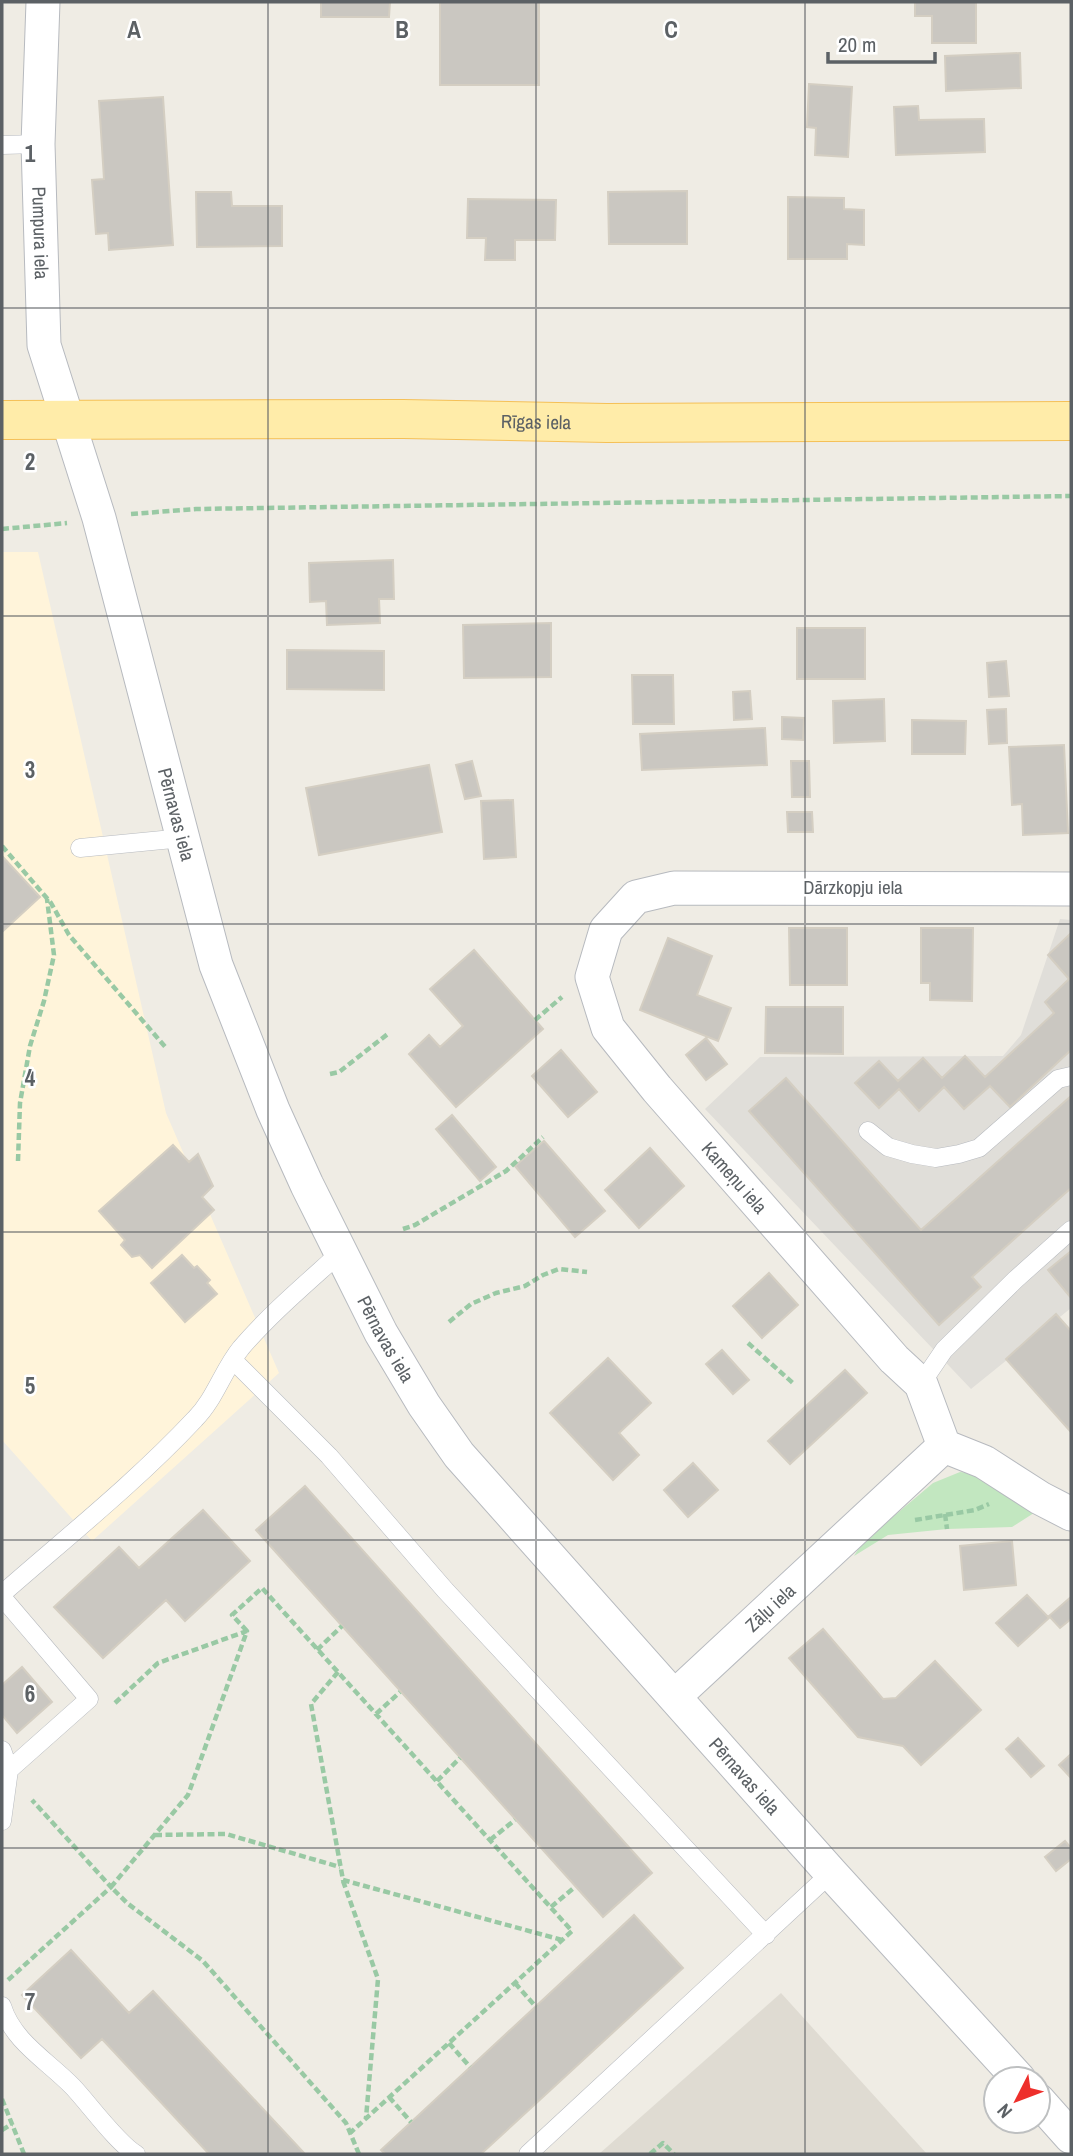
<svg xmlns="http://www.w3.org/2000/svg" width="1073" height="2156" font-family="'Archivo Narrow',sans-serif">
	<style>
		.commercial { fill: #fff4da }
		.industrial { fill: #e0ded9 }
		.education { fill: #dfdbd2 }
		.green { fill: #c2e7c0 }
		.building { fill: #cac7c1; stroke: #d4cec2; stroke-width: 2 }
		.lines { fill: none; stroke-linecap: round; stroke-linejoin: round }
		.service-casing { stroke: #b7babf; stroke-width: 19 }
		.minor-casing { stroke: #b7babf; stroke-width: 35 }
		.primary-casing { stroke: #f5c057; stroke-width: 40 }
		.path { stroke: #99c9a4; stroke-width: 4.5; stroke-dasharray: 7 3.5; stroke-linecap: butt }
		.service { stroke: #fff; stroke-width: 18 }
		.minor { stroke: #fff; stroke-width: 33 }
		.primary { stroke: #ffeca9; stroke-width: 38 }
		.grid { fill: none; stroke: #5c6165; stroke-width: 2; stroke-opacity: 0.55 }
		.labels { text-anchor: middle; stroke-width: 5; stroke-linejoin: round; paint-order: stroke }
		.street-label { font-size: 19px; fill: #5c6165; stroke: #fff }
		.grid-label { font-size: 23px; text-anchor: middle; font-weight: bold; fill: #5c6165; stroke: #fff; stroke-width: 5; stroke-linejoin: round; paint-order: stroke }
	</style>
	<rect width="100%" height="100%" fill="#efece4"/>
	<!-- commercial -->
	<path class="commercial" d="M2,552h36l128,561 113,260 -187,168 -90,-101z"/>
	<!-- industrial -->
	<path class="industrial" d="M1060,919l11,1v388l-100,81 -266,-280 55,-52 243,-1 18,-21z"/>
	<!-- education -->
	<path class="education" d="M781,1993l146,161h-328z"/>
	<!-- green -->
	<path class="green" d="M960,1472l18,2 59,37 -25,16 -65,2 -59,6 -34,21 8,-13 71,-60z"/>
	<!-- building -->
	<path class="building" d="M321,2h69l-1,15h-68z
		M440,2h99v83h-99z
		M915,2h61v41h-44v-27h-17z
		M1020,53l1,35 -75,3 -1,-35z
		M809,84l43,3 -4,70 -33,-2 1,-27 -9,-1z
		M163,97l10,148 -64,5 -1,-17 -12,1 -4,-54 12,-1 -5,-78z
		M918,106l1,14 65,-1 1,33 -89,3 -2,-48z
		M687,191v53h-78l-1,-52z
		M196,192h35l1,14h50v40l-85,1z
		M788,197l56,1v11l20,1v35l-17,-1v15h-59z
		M468,199l88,1 -1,40h-40v20h-30l1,-22h-19z
		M393,560l1,39h-15l1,24 -53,2 -1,-24 -16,1 -1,-39z
		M551,623v54l-87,1 -1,-53z
		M797,628h68v51h-68z
		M287,650l97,1v39l-97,-1z
		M1006,661l3,35 -20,1 -2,-34z
		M632,675h41l1,49h-41z
		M750,691l2,28 -18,1 -1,-28z
		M884,699l1,42 -51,2 -1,-42z
		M1006,709l1,34 -18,1 -2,-34z
		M782,717l22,1 -1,22 -21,-1z
		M912,720l54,1 -1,33h-53z
		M765,728l2,37 -125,5 -2,-36z
		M1064,745l4,88 -45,2 -1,-31 -10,1 -3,-58z
		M472,761l9,35 -16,3 -9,-34z
		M791,761h18l1,36h-18z
		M429,765l13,67 -123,23 -13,-67z
		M513,800l3,57 -32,2 -3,-58z
		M787,812h25l1,20h-25z
		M2,856l38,41 -38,35z
		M789,928h58v57h-57z
		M921,928h52l-1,73 -42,-1v-17h-9z
		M1071,933v117l-61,57 -20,-21 -26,23 -20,-22 -25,24 -20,-22 -20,19 -24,-25 24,-22 19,20 25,-23 19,20 23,-22 20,21 69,-64 -9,-11 24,-23 -21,-24z
		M668,938l44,18 -15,39 34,13 -13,33 -78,-31z
		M474,950l69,79 -87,78 -47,-53 20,-19 11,12 23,-21 -33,-37z
		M766,1007h77v47l-78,-1z
		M706,1038l21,26 -21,16 -20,-25z
		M561,1050l36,42 -29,25 -36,-41z
		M786,1078l135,152 150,-134v92l-99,89 9,10 -42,38 -190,-214z
		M452,1115l44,52 -16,14 -44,-52z
		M544,1141l61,70 -30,26 -60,-71z
		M173,1145l16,17 9,-8 15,32 -11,11 12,13 -62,58 -12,-13 -8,2 -11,-12 4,-5 -26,-29z
		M650,1148l34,38 -45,42 -34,-38z
		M1071,1251v47l-23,-28z
		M182,1255l12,13 3,-2 13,14 -3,3 10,11 -32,28 -34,-39z
		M769,1273l29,32 -36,33 -29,-32z
		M1056,1314l15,17v101l-65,-73z
		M722,1350l27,30 -16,14 -27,-30z
		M608,1358l43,45 -32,30 20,22 -26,25 -63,-67z
		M845,1370l22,23 -77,71 -22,-23z
		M693,1463l25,27 -30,27 -24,-27z
		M305,1486l347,387 -49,44 -347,-387z
		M203,1510l47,51 -65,60 -19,-21 -63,58 -49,-51 65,-60 20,21z
		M1012,1541l4,44 -52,5 -4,-44z
		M1027,1595l22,23 -31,28 -22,-23z
		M1071,1597v22l-11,9 -11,-12z
		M823,1629l60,70 13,-1 39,-37 46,49 -60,55 -18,-19 -45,-9 -69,-79z
		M22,1667l30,35 -35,31 -15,-18v-30z
		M1018,1738l26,28 -13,11 -25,-28z
		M1071,1754v24l-12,-13z
		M1065,1841l6,7v11l-15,12 -11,-14z
		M634,1915l49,53 -202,186h-96l-4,-4z
		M71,1950l58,63 24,-22 152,163h-96l-107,-115 -21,19 -59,-63z"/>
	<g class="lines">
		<!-- service casing -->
		<g class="service-casing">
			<path id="service" d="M2,145l36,-1
				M80,848l103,-10
				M868,1131l20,16 24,7 24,4 23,-4 20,-6 79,-69 13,-3
				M233,1360l96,96 116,134 321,345
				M921,1384l23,-34 71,-70 56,-50
				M2,1594c65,-57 134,-112 193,-175 20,-20 28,-49 46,-71 30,-35 66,-65 100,-96
				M2,1597l87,102 -80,71
				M2,1750l7,20 -7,51
				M2,2006c11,36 46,55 71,81 16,17 45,57 63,67
				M528,2154l303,-281"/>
		</g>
		<!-- minor casing -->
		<g class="minor-casing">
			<g id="minor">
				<path id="s1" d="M43,2l-5,142 6,201 55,173 117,447 57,145 34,75 74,148 43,72 35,50 372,418 188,206"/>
				<path id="s2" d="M1071,889l-397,-1 -38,9 -30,33 -14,47 16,51 49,61 237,270 27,25 23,62 40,16 56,36 31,16"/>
				<path id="s3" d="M675,1696l269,-250"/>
				<path d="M1038,2100l33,37"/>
			</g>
		</g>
		<!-- primary casing -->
		<g class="primary-casing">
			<g id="primary">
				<path id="s4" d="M2,420l401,-1 204,4 464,-2"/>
			</g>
		</g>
		<!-- path -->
		<path class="path" d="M131,514l65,-5 875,-13
			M2,529l65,-6
			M2,846l49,57 18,32 98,114
			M535,1020l27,-23
			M330,1074l9,-2 50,-39
			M18,1161l2,-58 10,-57 14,-45 10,-46 -7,-56
			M403,1229l12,-4 91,-54 37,-34
			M449,1322l22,-18 25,-11 29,-7 18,-11 16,-6 28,3
			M748,1343l46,41
			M945,1514l2,15
			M915,1520l60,-10 14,-6
			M247,1631l-15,-16 30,-27 310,343 -222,202
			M317,1650l25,-24
			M338,1672l-27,32 32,176 219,60
			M115,1703l43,-40 89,-32 -59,164 -77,92 16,16 76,58 143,162 13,31
			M376,1714l24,-22
			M437,1781l23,-23
			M155,1835l71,-1 114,33
			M490,1840l25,-20
			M343,1881l35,98 -12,139
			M551,1907l24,-20
			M8,1980l103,-93 -79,-87
			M515,1983l21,24
			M449,2043l21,24
			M389,2097l22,25
			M2,2099l22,55
			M2,2130l10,-6
			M650,2154l13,-11 11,11"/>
		<!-- service -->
		<use href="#service" class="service"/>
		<!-- minor -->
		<use href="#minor" class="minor"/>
		<!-- primary -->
		<use href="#primary" class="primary"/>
	</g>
	<!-- grid -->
	<path class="grid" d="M268,2v2152M536,2v2152M805,2v2152M2,308h1069M2,616h1069M2,924h1069M2,1232h1069M2,1540h1069M2,1848h1069"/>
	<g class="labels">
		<!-- street labels -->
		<g class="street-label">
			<text dy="7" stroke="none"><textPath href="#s1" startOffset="231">Pumpura iela</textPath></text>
			<text dy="7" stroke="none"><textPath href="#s4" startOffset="534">Rīgas iela</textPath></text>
			<text dy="7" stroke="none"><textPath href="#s1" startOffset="831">Pērnavas iela</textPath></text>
			<text x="853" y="894">Dārzkopju iela</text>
			<text dy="7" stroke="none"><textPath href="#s2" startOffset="779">Kameņu iela</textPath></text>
			<text dy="7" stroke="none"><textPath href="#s1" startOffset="1398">Pērnavas iela</textPath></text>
			<text dy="7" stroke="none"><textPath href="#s3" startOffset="130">Zāļu iela</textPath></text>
			<text dy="7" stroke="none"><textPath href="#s1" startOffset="1965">Pērnavas iela</textPath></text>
		</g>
	</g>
	<g class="grid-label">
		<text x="134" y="38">A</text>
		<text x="402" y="38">B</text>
		<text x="671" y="38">C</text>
		<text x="30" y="162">1</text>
		<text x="30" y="470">2</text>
		<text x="30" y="778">3</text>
		<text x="30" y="1086">4</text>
		<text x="30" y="1394">5</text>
		<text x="30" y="1702">6</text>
		<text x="30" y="2010">7</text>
	</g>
	<!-- border -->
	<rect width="1073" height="2156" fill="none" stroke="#5c6165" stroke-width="7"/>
	<!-- north arrow -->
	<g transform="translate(1017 2100) rotate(228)"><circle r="33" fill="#ffffff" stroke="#bec0c1" stroke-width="2"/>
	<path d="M0-5L12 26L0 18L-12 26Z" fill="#ee2f2b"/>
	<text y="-10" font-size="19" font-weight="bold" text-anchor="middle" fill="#5c6165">N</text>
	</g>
	<!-- scale -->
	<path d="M828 52v10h107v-10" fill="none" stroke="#5c6165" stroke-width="3.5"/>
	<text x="838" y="52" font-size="21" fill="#5c6165" stroke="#ffffff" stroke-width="5" paint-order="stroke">20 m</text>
</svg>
